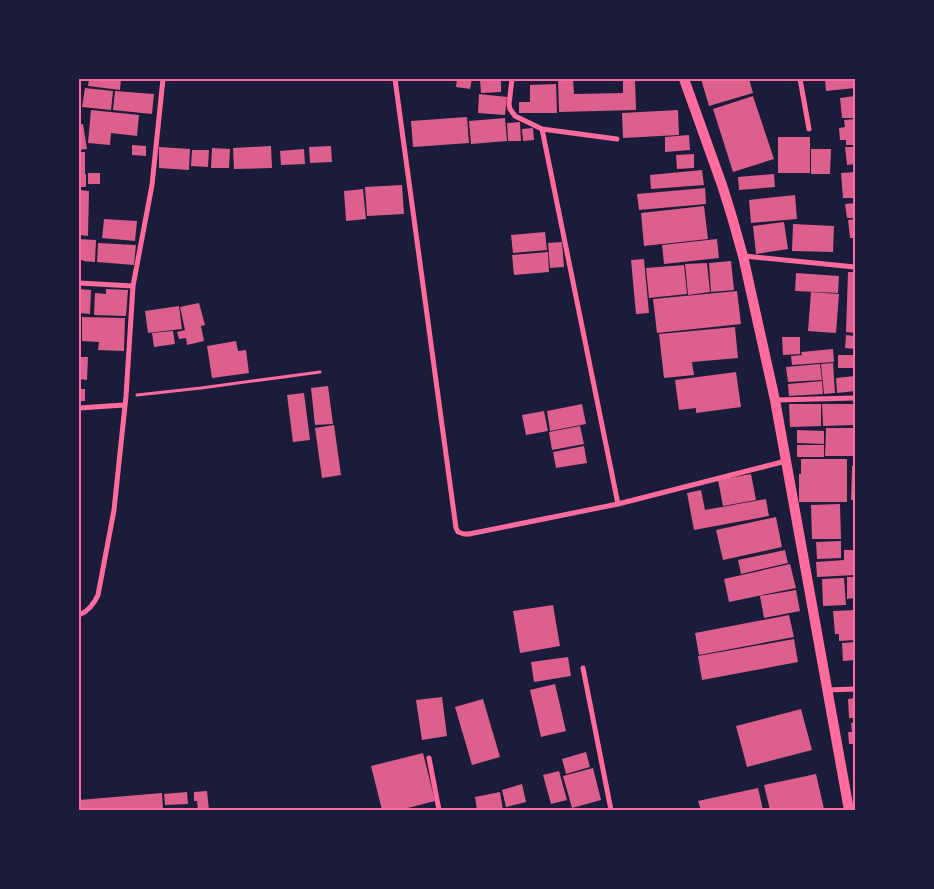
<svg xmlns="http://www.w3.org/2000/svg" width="934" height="889" font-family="'Varela Round',sans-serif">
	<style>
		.building { fill: #dd5f8e }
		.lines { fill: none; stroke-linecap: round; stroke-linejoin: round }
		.path { stroke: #ff6b9d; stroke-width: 3 }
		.minor { stroke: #ff6b9d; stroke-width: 5 }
		.secondary { stroke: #ff6b9d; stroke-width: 10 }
		.neatline { fill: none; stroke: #ff6b9d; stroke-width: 2 }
	</style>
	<rect width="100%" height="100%" fill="#1b1b3a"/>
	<!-- building -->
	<path class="building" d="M89,79h32l-1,11 -32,-4z
		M457,79h15l-2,10 -14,-2z
		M480,79h21v13l-20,1z
		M558,79h15l1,15 49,-1v-14h12l1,31 -77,2z
		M701,79h48l4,14 -44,13z
		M825,79h30v9l-29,3z
		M556,84l1,29h-38v-11h11v-17z
		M85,88l28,3 -2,19 -29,-3z
		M115,91l39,3 -2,20 -39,-4z
		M479,94l28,3 -2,18 -27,-2z
		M753,96l21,63 -41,13 -20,-63z
		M855,96v22h-13l-2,-20z
		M91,110l48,5 -2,21 -26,-3 -1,12 -22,-2z
		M678,110l1,25 -56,3 -1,-25z
		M467,117l2,26 -56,4 -2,-26z
		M505,118l2,23 -36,3 -2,-23z
		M855,119v26h-9v-5h-6l-1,-12 6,-1 -1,-7z
		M520,122l1,19h-13l-1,-18z
		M83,124l4,25 -8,1v-25z
		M533,128l1,12 -11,1 -1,-12z
		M689,135l1,15 -25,2v-15z
		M778,137h32v36h-32z
		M132,145l14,1v10l-14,-1z
		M271,146l1,22 -38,1 -1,-21z
		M331,146l1,16 -22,1 -1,-16z
		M159,147l31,2 -1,21 -30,-2z
		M845,147h10v17l-8,1z
		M212,148l18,1 -1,19h-18z
		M304,149l1,15 -24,1 -1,-14z
		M811,149h20l-1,25h-19z
		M192,150h17l-1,17 -17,-1z
		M79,152h6v22h-6z
		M694,154v14l-17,1 -1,-14z
		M702,170l2,15 -53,4 -1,-14z
		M855,172v26h-12l-2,-25z
		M88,173h12v11h-12z
		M79,174h7v13h-7z
		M774,174l1,13 -36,3 -1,-13z
		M402,185l2,29 -37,2 -2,-29z
		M705,188l1,16 -67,6 -2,-16z
		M363,189l3,30 -20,2 -2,-30z
		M79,190l10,1 -1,45 -9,-1z
		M795,195l2,24 -46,4 -2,-23z
		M855,203v15h-8l-2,-14z
		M704,206l4,33 -64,7 -3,-33z
		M104,219l33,2 -2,20 -33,-3z
		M855,219v19h-5l-2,-18z
		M784,222l4,27 -32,5 -3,-28z
		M793,224l41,2 -1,26 -41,-1z
		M545,232l2,18 -34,3 -2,-18z
		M79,239l17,1 -1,22 -12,-1v-1h-4z
		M717,239l2,19 -55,6 -2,-19z
		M562,242l2,25 -14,1 -2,-25z
		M98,243l38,2 -2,20 -37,-3z
		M548,252l1,20 -35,3 -2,-20z
		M644,259l5,54 -13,1 -5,-54z
		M731,261l3,29 -23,2 -2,-29z
		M707,263l3,29 -22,3 -3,-31z
		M684,265l3,29 -38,4 -3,-30z
		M848,272h7v61l-9,-1z
		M796,273l43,3 -1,17 -43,-2z
		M79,289l12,1 -1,24 -11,-1z
		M106,289l22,1 -2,26 -32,-1 1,-22 11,1z
		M737,291l4,33 -84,9 -4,-34z
		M811,292l28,2 -3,39 -28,-2z
		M199,303l6,22 -4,1 3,15 -17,4 -1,-7 -7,1 -2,-7 8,-2 -5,-23z
		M179,306l3,23 -34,4 -3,-22z
		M82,317l43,1 -1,33 -26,-1 1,-8 -17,-1z
		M735,327l3,31 -46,4 2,13 -30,3 -5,-44z
		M173,331l2,13 -21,3 -2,-14z
		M846,335l9,1v13l-10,-1z
		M782,337h18v17l-17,1z
		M236,341l2,10 8,-1 3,23 -37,5 -5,-32z
		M833,349l1,13 -42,3 -1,-9 11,-1 -1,-3z
		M838,355h17v13h-17z
		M79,357h9l-1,23 -8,-1z
		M833,363l2,30 -11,1 -3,-30z
		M820,364l2,16 -34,2 -2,-15z
		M736,372l5,35 -45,6v-5l-17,2 -4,-30z
		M855,376v15l-18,2 -1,-15z
		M822,381l1,13 -34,2 -1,-12z
		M328,386l5,38 -18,1 -4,-37z
		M79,389h6v12h-6z
		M304,393l6,47 -17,2 -6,-47z
		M582,404l4,20 -36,7 -3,-20z
		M789,404h32v22l-31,1z
		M822,404h31l1,21 -31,1z
		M544,411l4,20 -22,4 -4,-20z
		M334,425l7,50 -19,3 -7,-50z
		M580,426l4,18 -32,6 -3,-18z
		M826,428h27l1,28h-29z
		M797,430l27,1v13l-27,-1z
		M797,445h27v12h-27z
		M584,446l3,17 -31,5 -3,-16z
		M801,459h46v43h-48v-28h2z
		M852,466h3v34h-4z
		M751,474l5,26 -33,6 -5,-26z
		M701,490l4,20 61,-11 3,17 -75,14 -7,-37z
		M840,504l1,35h-29l-1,-34z
		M776,517l6,30 -59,13 -7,-30z
		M841,541v17l-24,1 -1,-17z
		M785,550l3,13 -47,11 -3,-14z
		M844,550h11v25l-38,2 -1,-15 28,-2z
		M790,564l6,24 -67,14 -5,-23z
		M847,577h8v21l-8,1z
		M844,578l2,27 -23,1 -1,-27z
		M796,590l4,21 -36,7 -4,-22z
		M553,605l7,41 -40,7 -7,-42z
		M855,610v30l-16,1v-7h-4l-2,-23z
		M789,615l5,22 -95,18 -4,-22z
		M794,639l4,23 -96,18 -4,-24z
		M855,642v18l-12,1 -1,-18z
		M568,657l3,19 -37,6 -3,-20z
		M555,684l11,47 -25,6 -11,-47z
		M442,697l5,39 -25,4 -6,-40z
		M855,698v20h-6l-1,-19z
		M483,699l17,58 -28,8 -17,-58z
		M801,709l11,41 -65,17 -11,-41z
		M855,722v22h-6l-1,-12h4l-1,-9z
		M586,752l4,15 -24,7 -4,-15z
		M423,753l12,48 -35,9h-18l-11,-44z
		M593,768l8,32 -29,8 -9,-32z
		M559,771l8,29 -16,4 -8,-29z
		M816,774l8,35 -6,1h-48l-6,-25z
		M522,784l4,18 -20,5 -4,-17z
		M758,788l5,22h-62l-3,-9z
		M207,791l2,19h-11l-1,-9h-3v-9z
		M187,792l1,12 -23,1 -1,-11z
		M500,792l3,18h-26l-2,-13z
		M162,793l1,17h-84v-10z"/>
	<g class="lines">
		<!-- path -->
		<path class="path" d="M137,395l64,-7 119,-16"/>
		<!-- minor -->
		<path class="minor" d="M395,79l61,449 2,4 6,2h5l149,-30 168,-43
			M512,79l-3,25 1,5 5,7 27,13 75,10
			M800,79l9,50
			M542,129l76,375
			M744,256l111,11
			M79,283l54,3
			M775,400l80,-2
			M79,408l45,-3
			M79,615c10,-4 15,-11 19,-20l16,-85 12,-114 7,-110 19,-101 11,-106
			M583,668l28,142
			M827,690l28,-1
			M429,758l10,52"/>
		<!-- secondary -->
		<path class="secondary" d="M684,79l38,106 10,32 11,39 32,144 74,410"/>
	</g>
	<!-- border -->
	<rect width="934" height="889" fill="none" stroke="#1b1b3a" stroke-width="160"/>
	<rect x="80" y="80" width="774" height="729" class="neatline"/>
</svg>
